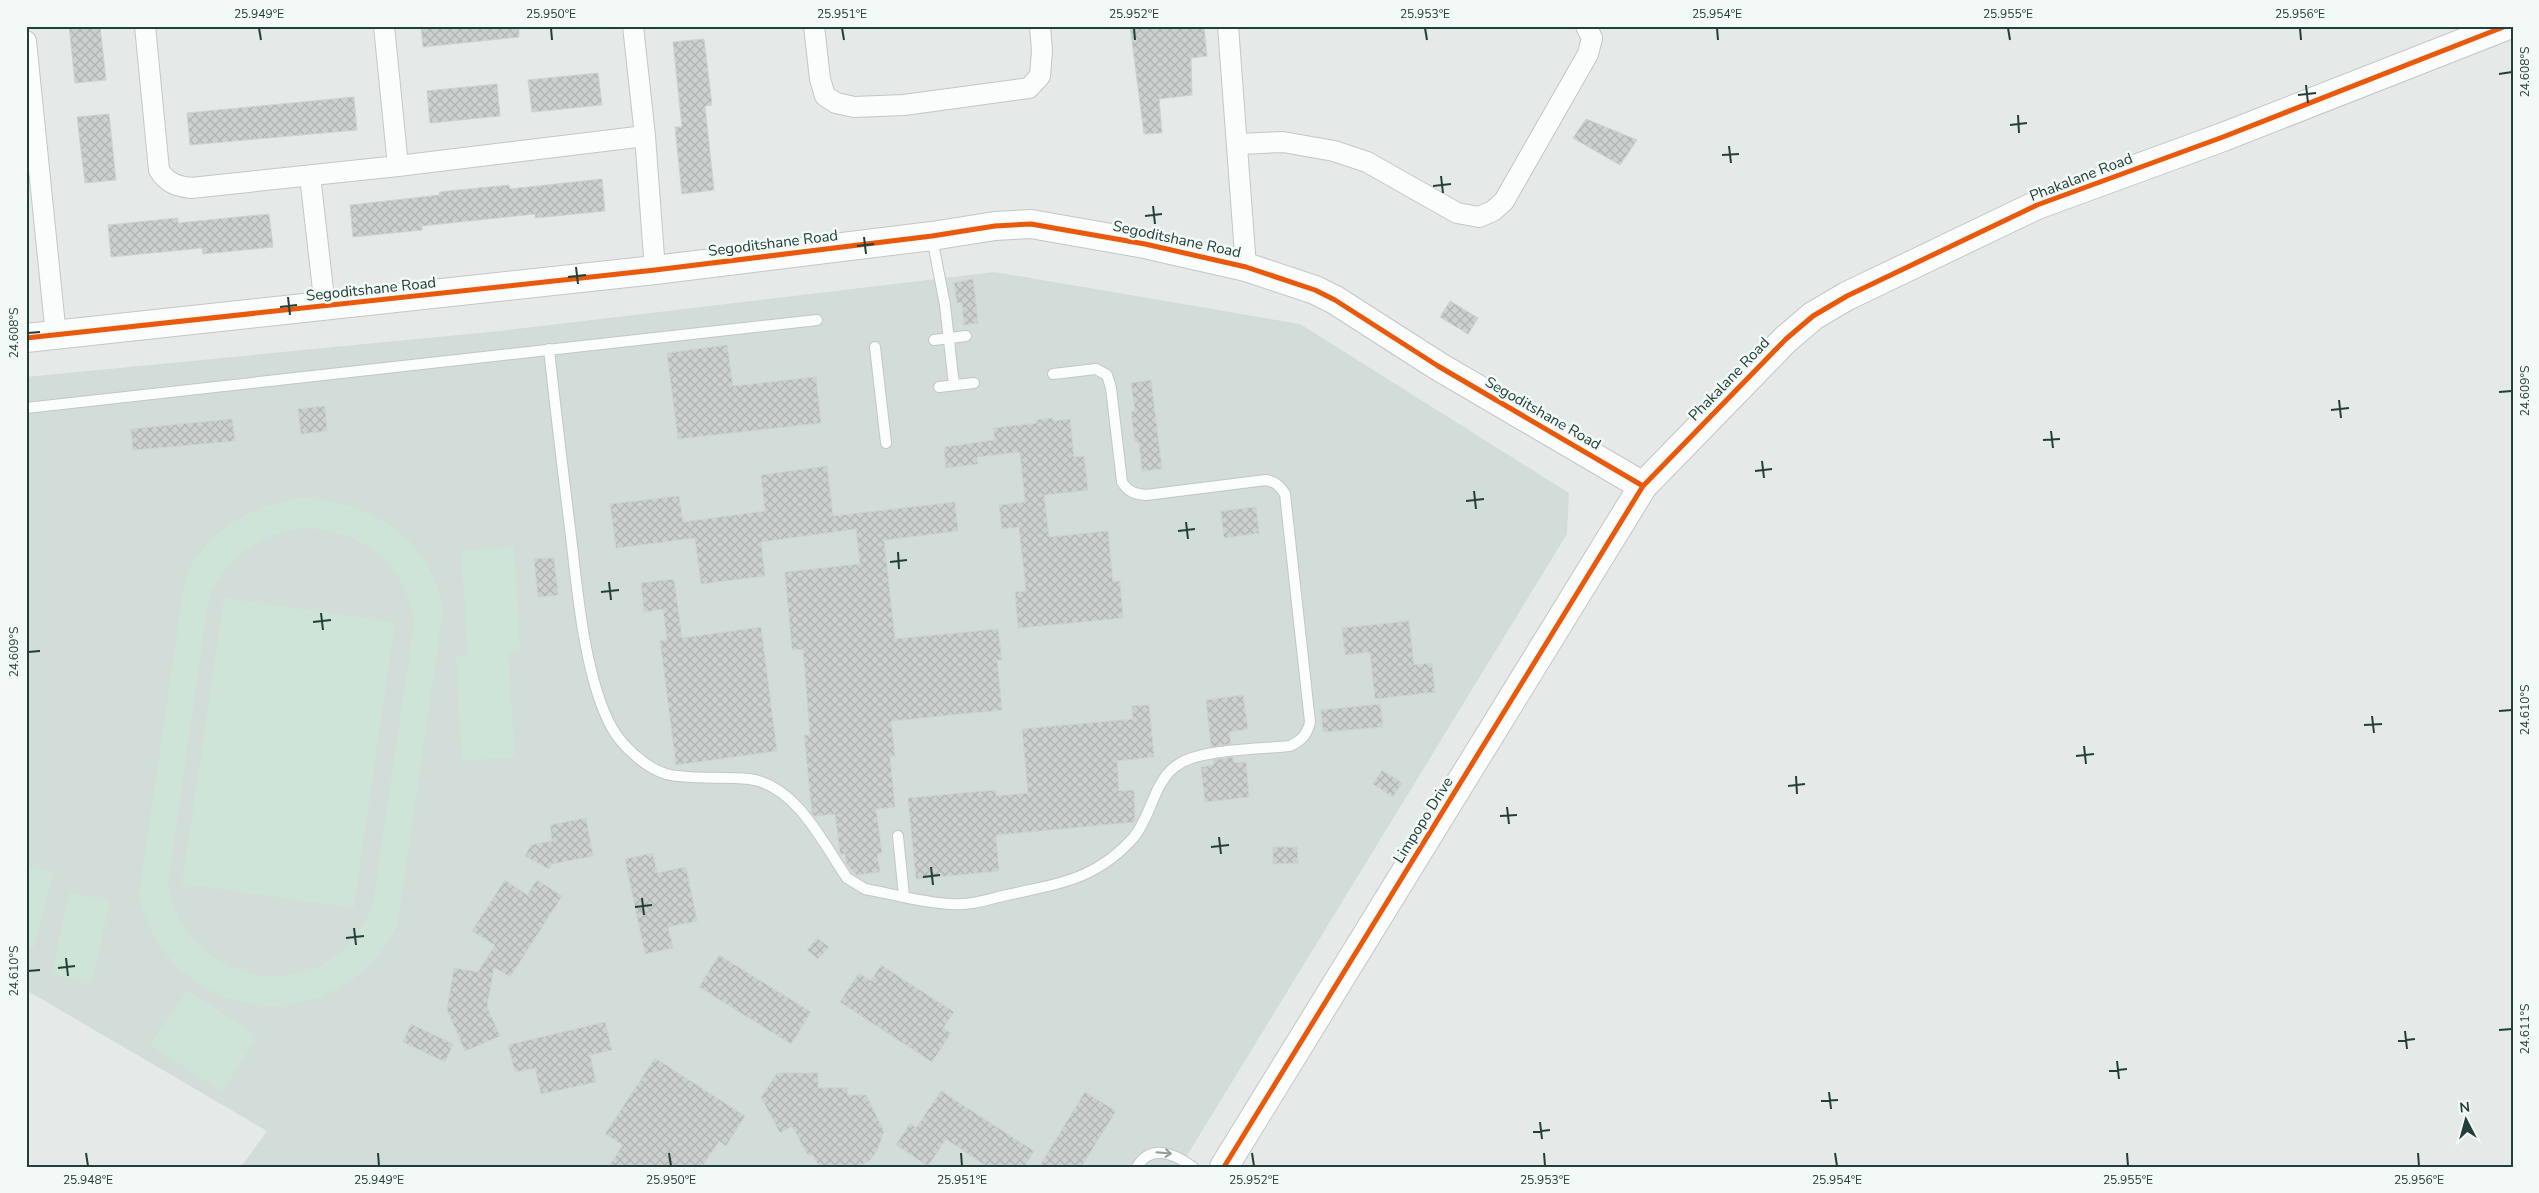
<svg xmlns="http://www.w3.org/2000/svg" width="2539" height="1193" font-family="'Nunito Sans',sans-serif">
	<style>
		.built { fill: #d2dcd8 }
		.pitch { fill: #cde4d6; fill-rule: evenodd }
		.building { fill: url(#building-cross-hatch); stroke: #cdd3d1 }
		.lines { fill: none; stroke-linecap: round; stroke-linejoin: round }
		.lane-casing { stroke: #c2c7c5; stroke-width: 12 }
		.street-casing { stroke: #c2c7c5; stroke-width: 22 }
		.secondary-casing { stroke: #c0c8c6; stroke-width: 30 }
		.lane { stroke: #fbfcfc; stroke-width: 10 }
		.street { stroke: #fbfcfc; stroke-width: 20 }
		.secondary { stroke: #fbfcfc; stroke-width: 28 }
		.cycleway-casing { stroke: #f3f9f7; stroke-width: 8 }
		.cycleway { stroke: #e8590c; stroke-width: 5 }
		.oneway { stroke: #8e9e9b }
		.ticks { fill: none; stroke: #213f3a; stroke-width: 2 }
		.labels { text-anchor: middle; stroke-width: 5; stroke-linejoin: round; paint-order: stroke }
		.street-label { font-size: 15px; fill: #213f3a; stroke: #f3f9f7 }
		.neatline { fill: none; stroke: #213f3a; stroke-width: 2 }
		.ticks-label { font-size: 12px; text-anchor: middle; fill: #213f3a }
	</style>
	<defs>
		<pattern id="building-cross-hatch" width="8" height="8" patternUnits="userSpaceOnUse" patternTransform="scale(1.25)"><rect width="8" height="8" fill="#ccd1cf"/><path d="M0 0l8 8M0 8l8-8" fill="none" stroke="#afb4b2"/></pattern>
	</defs>
	<rect width="100%" height="100%" fill="#e5eae8"/>
	<!-- built -->
	<path class="built" d="M995,272l305,52 269,169 -2,41 -387,633h-939l26,-36 -241,-141v-613l474,-46z"/>
	<!-- pitch -->
	<path class="pitch" d="M300,498c70,2 132,39 143,113l-45,312c-41,90 -157,112 -225,39 -17,-18 -30,-42 -34,-67l46,-317c21,-48 65,-72 115,-80zM302,528c60,2 103,33 112,95l-41,281c-8,19 -18,37 -35,50 -64,51 -159,8 -170,-70l41,-287c18,-40 49,-62 93,-69z
		M514,547l6,105 -12,1 7,104 -53,4 -6,-105 12,-1 -7,-105z
		M224,598l171,24 -41,286 -172,-24z
		M26,865l28,7 -20,76 -8,-2z
		M70,892l40,9 -18,82 -41,-9z
		M187,990l71,46 -36,56 -72,-47z"/>
	<!-- building -->
	<path class="building" d="M69,26h31l6,54 -31,3z
		M421,26h98v11l-96,10z
		M1130,26h74l3,30 -16,2 1,37 -33,4 3,34 -18,1z
		M704,39l8,66 -7,1 9,84 -32,4 -7,-67h7l-9,-85z
		M598,73l4,32 -70,7 -4,-32z
		M497,84l3,32 -70,7 -3,-32z
		M354,97l3,33 -167,15 -3,-32z
		M109,114l7,66 -31,3 -8,-66z
		M1586,119l51,21 -17,25 -47,-27z
		M602,179l3,32 -70,7v-4l-113,12v4l-69,7 -3,-32 90,-10 -1,-3 70,-7 1,4z
		M269,214l4,33 -70,7 -1,-6 -91,9 -3,-32 70,-7v5z
		M973,279l5,44 -14,2 -2,-23 -5,1 -3,-20z
		M1450,301l28,17 -10,16 -28,-17z
		M727,345l6,41 83,-9 5,46 -143,16 -11,-86z
		M1151,380l11,89 -20,2 -3,-29h-4l-4,-30 4,-1 -4,-28z
		M325,406l2,25 -26,3 -3,-25z
		M1053,418v3l17,-2 4,38 10,-1 4,34 -44,5 5,42 59,-6 5,51 7,-1 3,37 -105,10 -3,-36 11,-1 -7,-64 -17,2 -3,-24 26,-3 -5,-50 -43,5 1,7 -32,4 -2,-21 51,-7 -2,-12 44,-5v-3z
		M232,419l3,22 -102,9 -2,-21z
		M827,466l6,50 122,-14 3,29 -74,9 11,99 103,-10 4,31h-5l5,50 -111,11 4,35 -5,1 5,50 -19,2 6,44 -5,1 3,18 -24,3 -9,-10 -2,-11h-5l-5,-40 -21,2 -2,-3 -8,-78h6l-7,-86 -11,1 -7,-78 75,-8 -4,-35 -95,13 4,34 -64,8 -6,-46 -79,10 -6,-44 69,-8 4,26 82,-11 -4,-36z
		M1256,507l3,26 -35,5 -3,-27z
		M554,558l4,37 -20,2 -4,-38z
		M674,579l8,59 79,-11 16,124 -101,14 -16,-124 7,-1 -4,-31 -19,3 -3,-29z
		M1409,621l5,44 18,-2 3,29 -60,7 -5,-47 -25,3 -3,-27z
		M1243,695l5,34 -19,3 2,12 -20,3 -5,-47z
		M1380,704l3,23 -60,5 -2,-22z
		M1149,705l5,52 -37,4 2,30 15,-1 1,32 -139,13 3,36 -83,8 -8,-81 88,-8v6l32,-3 -6,-64 111,-10 -1,-13z
		M1233,757l1,6 12,-1 3,35 -44,5 -4,-35 13,-2 -1,-5z
		M1382,770l20,13 -9,14 -20,-13z
		M586,818l7,38 -41,8 -3,5 -24,-13 6,-11 21,-4 -2,-16z
		M1273,847h24l1,16 -25,1z
		M653,853l4,20 29,-6 11,54 -29,6 5,21 -28,6 -20,-95z
		M505,880l22,15 10,-15 25,16 -52,81 -16,-10 -7,40 13,29 -35,15 -18,-41 7,-42 24,4 17,-27 -23,-14z
		M817,938l12,9 -11,12 -11,-9z
		M719,955l92,57 -20,32 -92,-57z
		M881,965l73,47 -11,16 8,5 -19,29 -92,-60 19,-29 12,8z
		M605,1022l7,28 -22,5 6,27 -55,12 -6,-26 -20,4 -7,-27z
		M411,1024l42,20 -8,18 -42,-20z
		M655,1058l90,58 -19,30 -7,-5 -17,26h-94l15,-22 -18,-11z
		M777,1073h41v15h30l-1,7h19l18,36 -7,20 -8,10 -11,6h-39l-6,-12h-5l-16,-29 -12,7 -19,-36z
		M941,1091l93,60 -10,16h-36l-42,-28 -18,27 -32,-21 14,-22 6,5z
		M1085,1092l31,19 -35,56h-42z"/>
	<g class="lines">
		<!-- lane casing -->
		<g class="lane-casing">
			<path id="lane" d="M932,238l13,67 9,80
				M934,340l32,-4
				M875,347l11,96
				M549,349c7,65 15,131 23,196 6,54 14,136 40,183 10,18 34,40 54,46 22,6 59,2 83,5 47,6 74,64 98,99l18,11c28,5 58,14 86,15 18,2 38,-5 56,-9 53,-12 89,-15 127,-58 18,-22 20,-58 45,-73 23,-15 83,-15 111,-18 12,-6 17,-11 20,-24l-25,-228c-5,-8 -9,-12 -19,-14l-120,15c-11,-1 -18,-3 -24,-13l-11,-94 -4,-13 -11,-6 -43,5
				M939,387l35,-4
				M26,408l791,-88
				M898,836l6,60
				M1137,1167c14,-24 38,-13 56,0"/>
		</g>
		<!-- street casing -->
		<g class="street-casing">
			<path id="street" d="M145,26l14,144c8,13 17,16 32,18l207,-22 247,-30
				M384,26l14,140
				M633,26l12,110 10,134
				M814,26l6,53 5,17 11,7 18,4 50,-2 125,-17 11,-12 2,-25 -2,-25
				M1228,26l18,241
				M26,41l30,295
				M1238,144l45,-2 51,9 33,11 90,51 22,4 14,-6 11,-10 84,-147 4,-16 -6,-12
				M310,176l15,131"/>
		</g>
		<!-- secondary casing -->
		<g class="secondary-casing">
			<path id="secondary" d="M26,338l629,-68 277,-34 63,-10 36,-2 114,20 101,23 69,23 20,10 103,66 205,120
				M1224,1167l419,-681 143,-147 27,-23 34,-20 190,-91 186,-68 283,-111"/>
		</g>
		<!-- lane -->
		<use href="#lane" class="lane"/>
		<!-- street -->
		<use href="#street" class="street"/>
		<!-- secondary -->
		<use href="#secondary" class="secondary"/>
		<!-- cycleway casing -->
		<g class="cycleway-casing">
			<path id="cycleway" d="M26,338l629,-68 277,-34 63,-10 36,-2 114,20 101,23 69,23 20,10 103,66 205,120
				M1224,1167l419,-681 143,-147 27,-23 34,-20 190,-91 186,-68 283,-111"/>
		</g>
		<!-- cycleway -->
		<use href="#cycleway" class="cycleway"/>
	</g>
	<!-- one-way arrows -->
	<defs><path id="oneway-shaft" d="M-6 0H5M1.5-3L5.5 0L1.5 3" fill="none" stroke-width="1.6" stroke-linecap="round" stroke-linejoin="round" transform="scale(1.25)"/></defs>
	<use class="oneway" href="#oneway-shaft" transform="translate(1164 1153) rotate(5)"/>
	<!-- ticks -->
	<path class="ticks" d="M259,28l2,12M551,28l1,12M842,28l2,12M1134,28l1,12M1425,28l2,12M1717,28l1,12M2008,28l2,12M2300,28l1,12M2499,74l13,-2M2306,85l2,18M2298,95l18,-2M2018,115l1,18M2010,125l17,-2M1729,146l2,17M1722,155l17,-1M1441,176l2,17M1433,186l18,-2M1153,206l2,18M1145,216l17,-2M864,237l2,17M857,246l17,-2M576,267l2,17M568,277l18,-2M288,297l2,18M280,307l17,-2M28,333l12,-1M2499,392l13,-1M2339,400l2,18M2331,410l18,-2M2051,431l2,17M2043,440l17,-1M1762,461l2,17M1755,471l17,-2M1474,491l2,18M1466,501l18,-2M1186,522l2,17M1178,531l17,-2M898,552l1,17M890,562l17,-2M609,582l2,18M601,592l18,-2M321,613l2,17M313,622l18,-2M28,652l12,-1M2499,711l13,-1M2372,716l2,17M2364,725l18,-1M2084,746l2,18M2076,756l18,-2M1796,776l1,18M1788,786l17,-2M1507,807l2,17M1500,816l17,-1M1219,837l2,17M1211,847l18,-2M931,867l2,18M923,877l17,-2M642,898l2,17M635,907l17,-2M354,928l2,17M346,938l18,-2M66,958l2,18M58,968l17,-2M28,971l12,-1M2499,1030l13,-1M2405,1031l2,18M2398,1041l17,-2M2117,1061l2,18M2109,1071l18,-2M1829,1092l2,17M1821,1101l17,-1M1540,1122l2,17M1533,1132l17,-2M86,1153l2,13M378,1153l1,13M669,1153l2,13M961,1153l1,13M1252,1153l2,13M1544,1153l1,13M1835,1153l2,13M2127,1153l1,13M2418,1153l1,13"/>
	<g class="labels">
		<!-- street labels -->
		<g class="street-label">
			<text transform="translate(2081 177) rotate(-21)" y="5">Phakalane Road</text>
			<text transform="translate(1177 239) rotate(12)" y="5">Segoditshane Road</text>
			<text transform="translate(773 243) rotate(-7)" y="5">Segoditshane Road</text>
			<text transform="translate(371 289) rotate(-6)" y="5">Segoditshane Road</text>
			<text transform="translate(1729 379) rotate(-46)" y="5">Phakalane Road</text>
			<text transform="translate(1543 413) rotate(30)" y="5">Segoditshane Road</text>
			<text transform="translate(1423 820) rotate(-58)" y="5">Limpopo Drive</text>
		</g>
	</g>
	<!-- border -->
	<rect width="2539" height="1193" fill="none" stroke="#f3f9f7" stroke-width="55"/>
	<!-- north arrow -->
	<g transform="translate(2466 1120) rotate(354)" stroke="#f3f9f7" stroke-width="4" paint-order="stroke">
	<path d="M0-4L9 19L0 12L-9 19Z" fill="#213f3a"/>
	<text y="-8" font-size="14" font-weight="bold" text-anchor="middle" fill="#213f3a">N</text>
	</g>
	<rect x="28" y="28" width="2484" height="1138" class="neatline"/>
	<g class="ticks-label">
		<text x="259" y="18">25.949°E</text>
		<text x="551" y="18">25.950°E</text>
		<text x="842" y="18">25.951°E</text>
		<text x="1134" y="18">25.952°E</text>
		<text x="1425" y="18">25.953°E</text>
		<text x="1717" y="18">25.954°E</text>
		<text x="2008" y="18">25.955°E</text>
		<text x="2300" y="18">25.956°E</text>
		<text transform="translate(2525 72) rotate(-90)" y="4">24.608°S</text>
		<text transform="translate(14 333) rotate(-90)" y="4">24.608°S</text>
		<text transform="translate(2525 391) rotate(-90)" y="4">24.609°S</text>
		<text transform="translate(14 652) rotate(-90)" y="4">24.609°S</text>
		<text transform="translate(2525 710) rotate(-90)" y="4">24.610°S</text>
		<text transform="translate(14 971) rotate(-90)" y="4">24.610°S</text>
		<text transform="translate(2525 1029) rotate(-90)" y="4">24.611°S</text>
		<text x="88" y="1184">25.948°E</text>
		<text x="379" y="1184">25.949°E</text>
		<text x="671" y="1184">25.950°E</text>
		<text x="962" y="1184">25.951°E</text>
		<text x="1254" y="1184">25.952°E</text>
		<text x="1545" y="1184">25.953°E</text>
		<text x="1837" y="1184">25.954°E</text>
		<text x="2128" y="1184">25.955°E</text>
		<text x="2419" y="1184">25.956°E</text>
	</g>
</svg>
